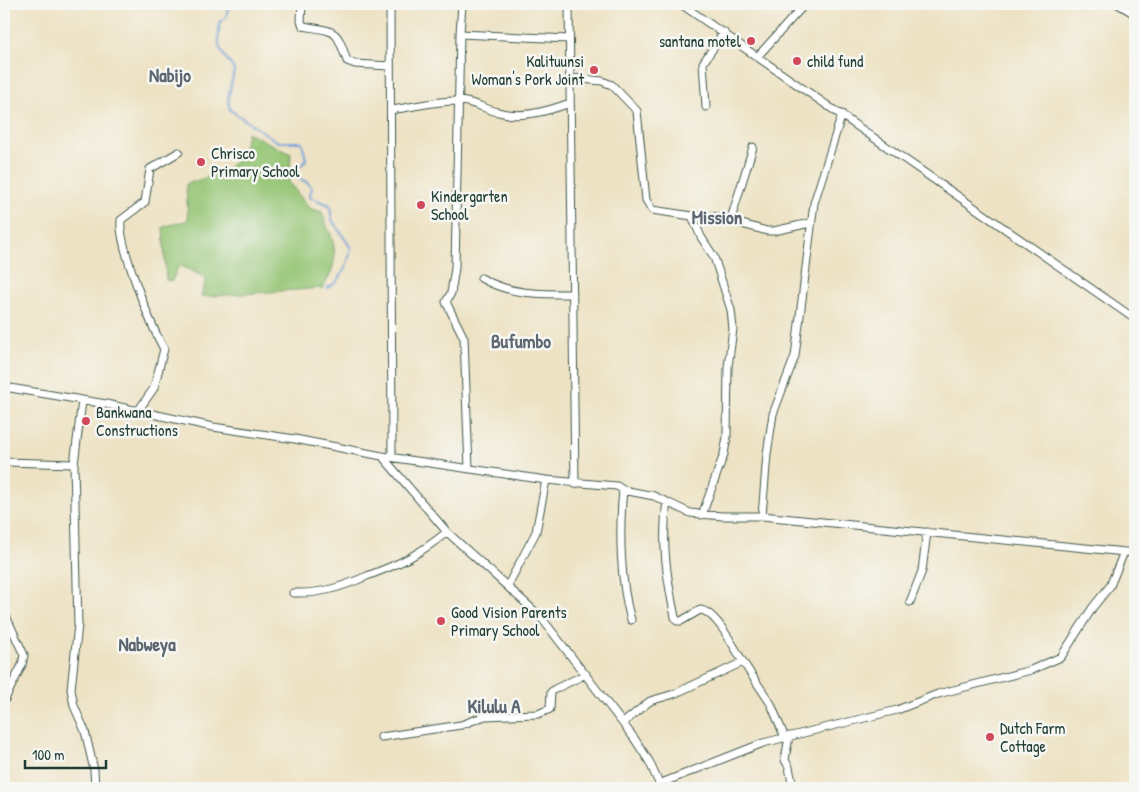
<svg xmlns="http://www.w3.org/2000/svg" width="1139" height="792" font-family="'Patrick Hand',sans-serif">
	<style>
		.green { fill: #95c574; stroke: #5a8154 }
		.lines { fill: none; stroke-linecap: round; stroke-linejoin: round }
		.stream { stroke: #6f9fd9; stroke-width: 2 }
		.minor-casing { stroke: #3e5649; stroke-width: 9 }
		.minor { stroke: #fff; stroke-width: 7 }
		.poi-dot { fill: #d1495b; stroke: #f6f6f2; stroke-width: 2 }
		.labels { text-anchor: middle; stroke-width: 5; stroke-linejoin: round; paint-order: stroke }
		.poi-label { font-size: 16px; fill: #1f3d34; stroke: #f6f6f2; text-anchor: start }
		.quarter-label { font-size: 19px; font-weight: bold; fill: #5d6772; stroke: #f6f6f2 }
	</style>
	<rect width="100%" height="100%" fill="#f6f6f2"/>
	<filter id="ink" filterUnits="userSpaceOnUse"><feTurbulence type="fractalNoise" baseFrequency=".02" numOctaves="2"/><feDisplacementMap in="SourceGraphic" scale="10" xChannelSelector="R" yChannelSelector="G"/><feConvolveMatrix kernelMatrix="1 2 1 2 8 2 1 2 1" color-interpolation-filters="sRGB"/></filter>
	<filter id="wash" filterUnits="userSpaceOnUse"><feTurbulence type="fractalNoise" baseFrequency=".0096" numOctaves="4" result="noise"/><feDisplacementMap in="SourceGraphic" scale="20" xChannelSelector="R" yChannelSelector="G"/><feGaussianBlur stdDeviation="1.12" result="paint"/><feColorMatrix in="noise" values="0 0 0 0 0 0 0 0 0 0 0 0 0 0 0 0 0 1.4 0 .05"/><feComposite in="paint" operator="in"/></filter>
	<g filter="url(#wash)">
		<rect width="100%" height="100%" fill="#ede2c3"/>
		<!-- green -->
		<path class="green" d="M247,132l44,22 -2,28 20,26 13,4c2,10 7,17 10,26 6,20 1,33 -9,50l-122,9 5,-19 -27,-13 -7,16 -6,-1 -3,-53 25,-7 -2,-36 37,-12 20,-17z"/>
		<g class="lines">
			<!-- stream -->
			<path class="stream" d="M229,4l-3,13 -6,5c-4,25 -1,28 14,47 -1,15 -9,26 -4,41l48,32h24l4,18 -4,5 -8,3 -2,7 16,8 4,5 -3,9 21,8 2,15 19,28c-2,14 -10,35 -24,40"/>
		</g>
	</g>
	<g filter="url(#ink)">
		<g class="lines">
			<!-- minor casing -->
			<g class="minor-casing">
				<path id="minor" d="M302,4l-1,17 2,5c34,6 33,2 44,35l8,3 35,2
					M390,4l2,453
					M462,4l-2,30 109,5
					M569,4l6,480
					M681,4l454,315
					M1118,4l17,10
					M460,34l-5,234 -4,25 -5,9 18,36 5,131
					M758,56l47,-52
					M571,78l31,3 10,4 25,26 9,89 6,10 40,6h21l54,15h7l36,-8
					M706,107l-3,-44 21,-31
					M391,110c22,-3 47,-10 69,-9 14,1 25,8 38,11 23,7 50,-1 72,-9
					M692,216l9,21 13,20 17,53 2,19 -5,38 -1,70 -3,17 -22,61
					M730,222l23,-75
					M481,278c29,17 59,16 92,16
					M4,387l102,17 107,23 82,12 87,17 164,24 71,6 6,4 31,6 36,17 32,3h40l373,37
					M82,401l-8,63 4,161 -7,64 3,17 11,25 9,39 1,18
					M138,411l16,-23 10,-39c-13,-23 -46,-105 -43,-129l24,-18 5,-33 29,-17
					M382,456l65,76 93,84 94,122 15,23 12,27
					M5,462l69,2
					M623,490c-4,40 -3,91 8,130
					M667,502c-6,39 0,77 8,115l2,4h4l19,-11c16,1 35,39 43,52
					M762,516l5,-62 6,-40 22,-58 19,-153 28,-89
					M508,585l28,-53 10,-52
					M293,593c28,1 49,-6 74,-17 35,-13 51,-21 80,-44
					M910,602l12,-31 5,-39
					M4,612l20,43 -2,10 -18,36
					M623,723l27,-22 24,-7 69,-32 28,42 14,34
					M789,736l-4,24 4,7 4,21
					M381,737l80,-12 24,-9 53,-2 12,-5 1,-17 4,-3 31,-15
					M659,784l104,-41 134,-33 41,-16 93,-24 30,-13 32,-50 17,-21 14,-34"/>
			</g>
			<!-- minor -->
			<use href="#minor" class="minor"/>
		</g>
	</g>
	<!-- markers -->
	<g class="poi-dot">
		<circle cx="751" cy="41" r="5"/>
		<circle cx="797" cy="61" r="5"/>
		<circle cx="594" cy="70" r="5"/>
		<circle cx="201" cy="162" r="5"/>
		<circle cx="421" cy="205" r="5"/>
		<circle cx="86" cy="421" r="5"/>
		<circle cx="441" cy="621" r="5"/>
		<circle cx="990" cy="737" r="5"/>
	</g>
	<g class="labels">
		<!-- poi labels -->
		<g class="poi-label">
			<text x="741" y="47" text-anchor="end">santana motel</text>
			<text x="584" y="67" text-anchor="end">Kalituunsi<tspan x="584" dy="18">Woman's Pork Joint</tspan></text>
			<text x="807" y="67">child fund</text>
			<text x="211" y="159">Chrisco<tspan x="211" dy="18">Primary School</tspan></text>
			<text x="431" y="202">Kindergarten<tspan x="431" dy="18">School</tspan></text>
			<text x="96" y="418">Bankwana<tspan x="96" dy="18">Constructions</tspan></text>
			<text x="451" y="618">Good Vision Parents<tspan x="451" dy="18">Primary School</tspan></text>
			<text x="1000" y="734">Dutch Farm<tspan x="1000" dy="18">Cottage</tspan></text>
		</g>
		<!-- quarter labels -->
		<g class="quarter-label">
			<text x="170" y="82">Nabijo</text>
			<text x="717" y="224">Mission</text>
			<text x="521" y="348">Bufumbo</text>
			<text x="147" y="651">Nabweya</text>
			<text x="494" y="713">Kilulu A</text>
		</g>
	</g>
	<!-- margin -->
	<rect width="1139" height="792" fill="none" stroke="#f6f6f2" stroke-width="20"/>
	<!-- scale -->
	<path d="M25 760v8h81v-8" fill="none" stroke="#1f3d34" stroke-width="2.5"/>
	<text x="32" y="760" font-size="15" fill="#1f3d34" stroke="#f6f6f2" stroke-width="4" paint-order="stroke">100 m</text>
</svg>
